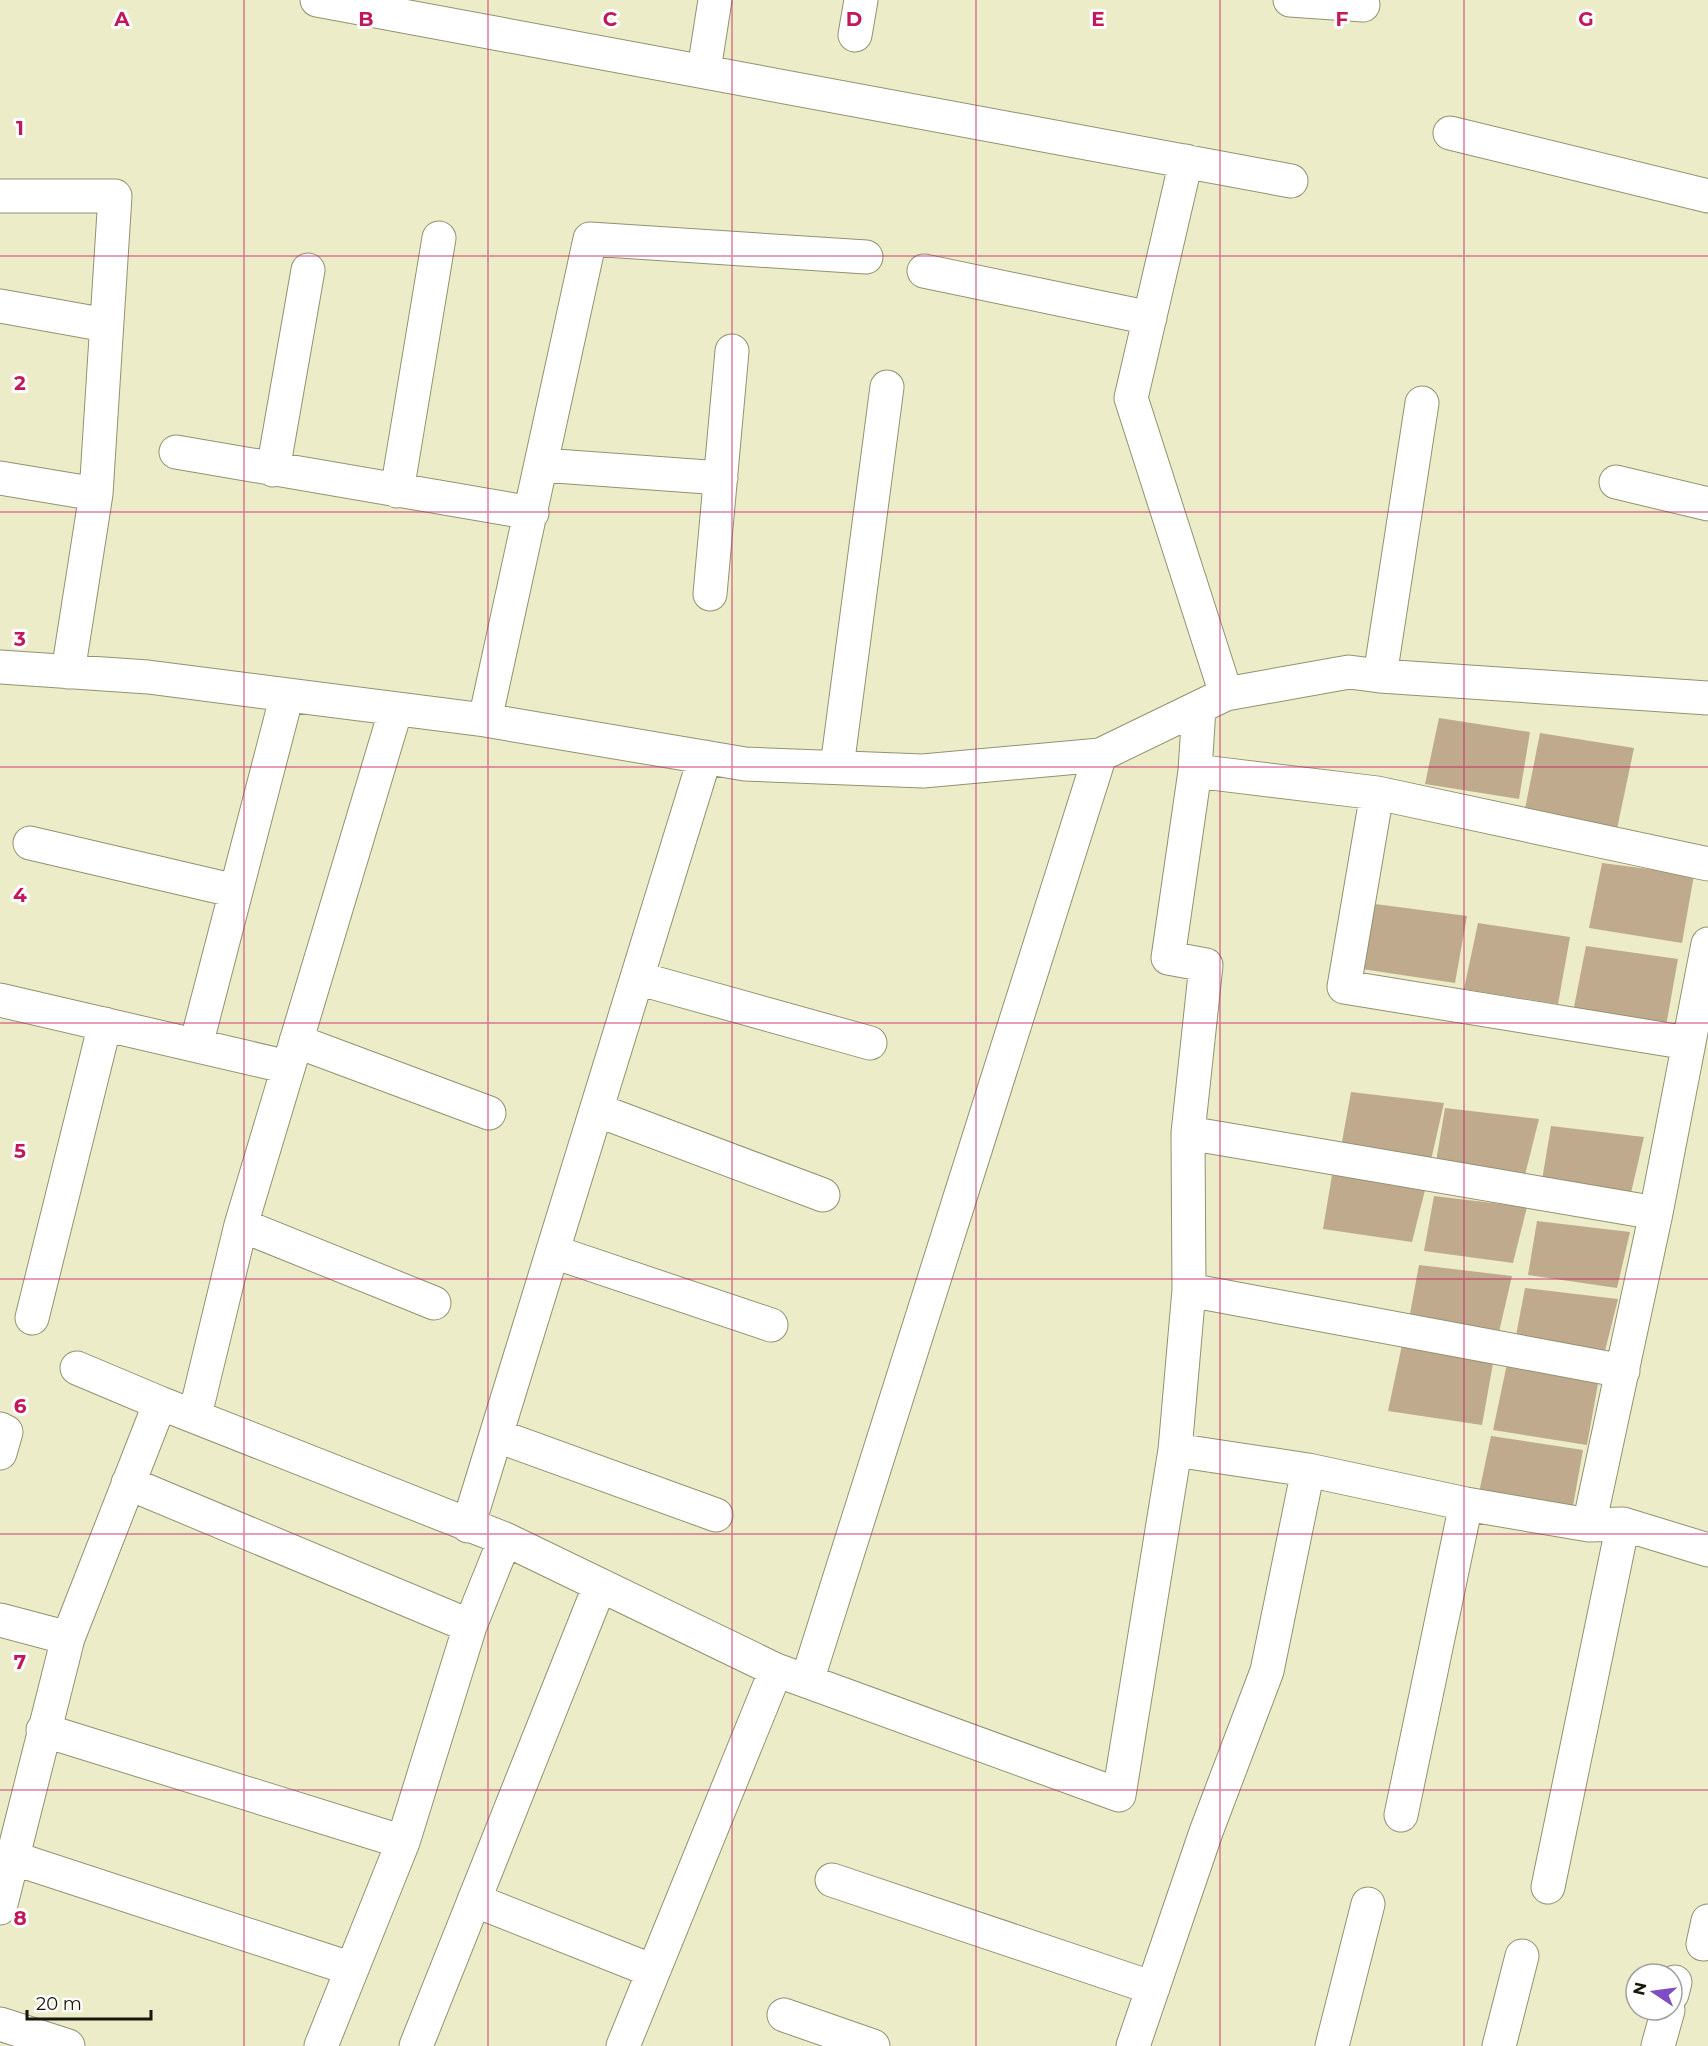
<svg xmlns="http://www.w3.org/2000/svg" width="1708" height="2046" font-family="Montserrat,sans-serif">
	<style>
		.building { fill: #bfaa8e }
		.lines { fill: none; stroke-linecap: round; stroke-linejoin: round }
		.minor-casing { stroke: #929272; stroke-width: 35 }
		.minor { stroke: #fff; stroke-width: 33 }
		.grid { fill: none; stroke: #c2185b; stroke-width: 1.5; stroke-opacity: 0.55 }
		.grid-label { font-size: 20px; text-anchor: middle; font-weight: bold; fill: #c2185b; stroke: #fff; stroke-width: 6; stroke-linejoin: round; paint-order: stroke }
	</style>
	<rect width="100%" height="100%" fill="#ececc9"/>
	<!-- building -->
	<path class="building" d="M1439,718l91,14 -11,67 -94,-15z
		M1540,733l94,15 -17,81 -93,-15z
		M1602,863l92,12 -12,68 -93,-15z
		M1375,904l92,12 -12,67 -93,-14z
		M1478,923l92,14 -12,67 -94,-15z
		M1586,946l92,13 -12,67 -93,-14z
		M1351,1092l93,11 -13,57 -90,-13z
		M1445,1108l94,11 -14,56 -89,-13z
		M1551,1126l93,11 -13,56 -89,-13z
		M1332,1175l94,11 -14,56 -89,-13z
		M1434,1196l93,11 -14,56 -89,-12z
		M1537,1221l93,11 -13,56 -89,-13z
		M1419,1265l93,11 -13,56 -90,-13z
		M1525,1288l93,11 -14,56 -89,-14z
		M1402,1345l92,13 -12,67 -94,-14z
		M1507,1364l92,14 -12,67 -94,-15z
		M1491,1436l92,14 -12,67 -94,-15z"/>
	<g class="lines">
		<!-- minor casing -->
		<g class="minor-casing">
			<path id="minor" d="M317,0l974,181
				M1290,0l73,5
				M855,35l6,-35
				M704,70l11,-70
				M1450,133l258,63
				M1186,161l-55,237 95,296
				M0,196h115l-19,298 -28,178
				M924,271l226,47
				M0,306l106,19
				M176,452l356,61
				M542,465l179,13
				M273,470l35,-200
				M0,478l96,16
				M1616,482l92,22
				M397,491l42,-253
				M710,594l22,-243
				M0,667l148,10 337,43 260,44 178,7 177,-16 126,-61 123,-22 31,4 328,22
				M1380,676l42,-273
				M485,720l105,-481 276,18
				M837,767l50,-380
				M1195,771l182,22 331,71
				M1377,793l-33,194 344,56
				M30,843l206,48
				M637,978l233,65
				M0,1000l288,67
				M296,1041l193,72
				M196,1045l91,-350
				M597,1110l226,85
				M1188,1133l468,80
				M241,1225l193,78
				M554,1252l217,73
				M1189,1290l434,81
				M32,1318l73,-294
				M77,1368l83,35 345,136 271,131 343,125 56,-345 14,-160 -1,-157 18,-168 -38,-7 27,-187 4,-63
				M195,1415l46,-190 155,-516
				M0,1429l6,3 -6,21
				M498,1436l218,79
				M1175,1450l133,20 158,34 123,21 34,-1 85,26
				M128,1483l342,143
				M1589,1525l67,-312 52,-269
				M468,1526l237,-769
				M0,1620l68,18
				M807,1681l293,-926
				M43,1730l360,112
				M1401,1815l65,-311
				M13,1858l339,111
				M832,1880l321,108
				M1548,1887l75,-363
				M474,1900l179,71
				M0,1908l68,-270 92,-235
				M1703,1944l5,-23
				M1672,1994l3,-12
				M784,2015l89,31
				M0,2024l68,22
				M321,2046l82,-204 67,-216 35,-87
				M416,2046l184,-461
				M623,2046l153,-376
				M1133,2046l73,-214 61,-161 41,-201
				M1332,2046l36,-142
				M1499,2046l23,-90
				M1658,2046l10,-36"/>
		</g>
		<!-- minor -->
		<use href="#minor" class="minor"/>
	</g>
	<!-- grid -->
	<path class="grid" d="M244,0v2046M488,0v2046M732,0v2046M976,0v2046M1220,0v2046M1464,0v2046M0,256h1708M0,512h1708M0,767h1708M0,1023h1708M0,1279h1708M0,1534h1708M0,1790h1708"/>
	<g class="grid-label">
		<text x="122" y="26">A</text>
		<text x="366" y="26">B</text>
		<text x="610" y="26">C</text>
		<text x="854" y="26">D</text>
		<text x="1098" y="26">E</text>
		<text x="1342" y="26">F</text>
		<text x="1586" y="26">G</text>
		<text x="20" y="135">1</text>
		<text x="20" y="390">2</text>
		<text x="20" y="646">3</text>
		<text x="20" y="902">4</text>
		<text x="20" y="1158">5</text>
		<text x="20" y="1413">6</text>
		<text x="20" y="1669">7</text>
		<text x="20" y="1925">8</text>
	</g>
	<!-- north arrow -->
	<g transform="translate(1654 1992) rotate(283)"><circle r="28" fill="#ffffff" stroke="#a2a29d" stroke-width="1.5"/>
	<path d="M0-4.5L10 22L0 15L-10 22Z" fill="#7e4cc4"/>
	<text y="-9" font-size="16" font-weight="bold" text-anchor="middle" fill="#17160a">N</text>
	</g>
	<!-- scale -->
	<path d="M27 2010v9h124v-9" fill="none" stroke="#17160a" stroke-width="3"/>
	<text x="36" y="2010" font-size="18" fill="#17160a" stroke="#ffffff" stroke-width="4.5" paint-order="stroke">20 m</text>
</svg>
